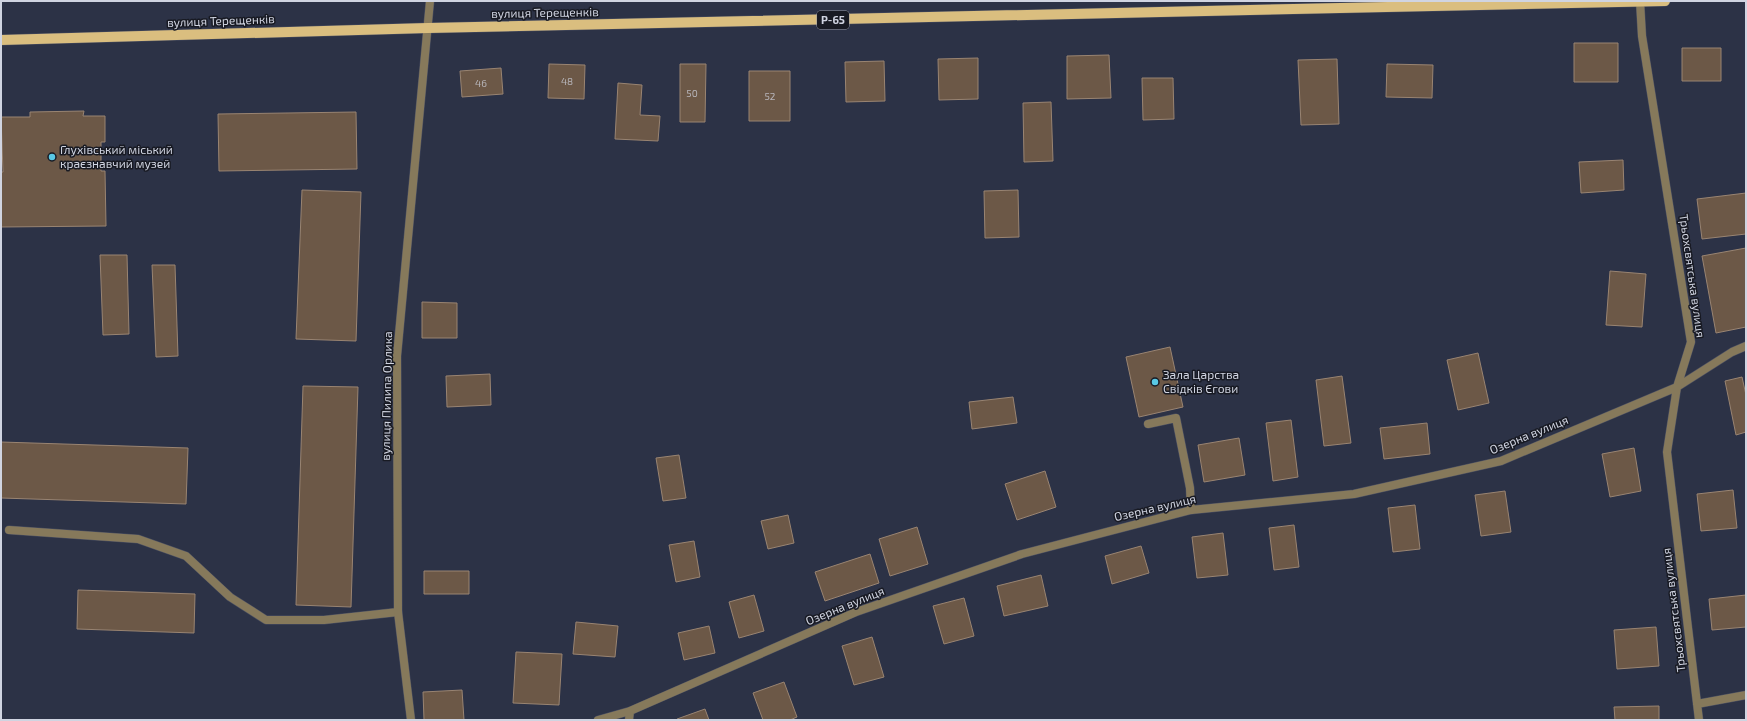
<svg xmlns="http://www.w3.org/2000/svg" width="1747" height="721" font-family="'Exo 2',sans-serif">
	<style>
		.building { fill: #6c5847; stroke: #998472 }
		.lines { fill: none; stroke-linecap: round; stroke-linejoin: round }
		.service-casing { stroke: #4a4f62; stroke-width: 9 }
		.minor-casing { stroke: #4a4f62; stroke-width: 9 }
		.primary-casing { stroke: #4a4f62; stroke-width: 11 }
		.service { stroke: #86795b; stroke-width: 8 }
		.minor { stroke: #86795b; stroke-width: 8 }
		.primary { stroke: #dabe7f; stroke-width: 10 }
		.poi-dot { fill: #59c8e4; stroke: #181a23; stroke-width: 1.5 }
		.labels { text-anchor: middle; stroke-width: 3; stroke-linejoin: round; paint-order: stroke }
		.number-label { font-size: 10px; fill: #b7b5ba }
		.shield { fill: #181a23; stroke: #999ca8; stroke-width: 1 }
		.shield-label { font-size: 11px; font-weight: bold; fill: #d0d4e1 }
		.street-label { font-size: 12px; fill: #d0d4e1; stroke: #181a23 }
		.poi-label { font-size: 12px; fill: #d0d4e1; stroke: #181a23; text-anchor: start }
	</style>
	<rect width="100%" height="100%" fill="#2c3246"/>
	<!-- building -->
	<path class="building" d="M1574,43h44v39h-44z
		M1682,48h39v33h-39z
		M1109,55l2,43 -44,1v-43z
		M978,58v41l-39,1 -1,-41z
		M1337,59l2,65 -38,1 -3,-65z
		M884,61l1,40 -39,1 -1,-40z
		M549,64l36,1 -1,34 -36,-1z
		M680,64h26l-1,58h-25z
		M1387,64l46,1 -1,33 -46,-1z
		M501,68l2,26 -41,3 -2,-26z
		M749,71h41v50h-41z
		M1142,78h31l1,41 -31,1z
		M618,83l24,2 -2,30 20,1 -2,25 -43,-2z
		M1051,102l2,59 -29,1 -1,-59z
		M84,111l-1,5h22v26h-4v29h4l1,55 -105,1v-55h2l-2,-55h29v-5z
		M356,112l1,57 -138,2 -1,-57z
		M1623,160l1,30 -43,3 -2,-31z
		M302,190l59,2 -5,149 -60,-2z
		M1018,190l1,47 -34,1 -1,-47z
		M1746,193v41l-44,5 -5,-40z
		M1746,248v79l-30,6 -14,-77z
		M100,255h27l2,79 -26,1z
		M152,265h23l3,91 -22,1z
		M1610,271l36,3 -4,53 -36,-2z
		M422,302l35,1v35h-35z
		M1170,347l13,60 -44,10 -13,-60z
		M1478,353l11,50 -31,7 -11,-50z
		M490,374l1,31 -44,2 -1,-31z
		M1342,376l9,67 -27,3 -8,-66z
		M1742,377l4,18v37l-10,3 -11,-54z
		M303,386l55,1 -7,220 -55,-2z
		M1013,397l4,26 -45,6 -3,-27z
		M1291,420l7,57 -25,4 -7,-58z
		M1427,423l3,31 -46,5 -4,-31z
		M1239,438l6,37 -41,7 -6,-37z
		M1,442l187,6 -2,56 -185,-6z
		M1634,448l7,43 -31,6 -8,-43z
		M679,455l7,43 -23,3 -7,-43z
		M1045,471l11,36 -39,13 -12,-36z
		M1733,490l4,38 -36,3 -4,-37z
		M1505,491l6,41 -30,4 -6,-41z
		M1415,505l5,44 -27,3 -5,-44z
		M788,515l6,28 -26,6 -7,-28z
		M1294,525l5,42 -25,3 -5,-42z
		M917,527l11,37 -38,12 -11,-37z
		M1223,533l5,42 -31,3 -5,-41z
		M694,541l6,36 -24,5 -7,-37z
		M1141,546l8,27 -37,11 -7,-28z
		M870,554l9,29 -54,18 -10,-29z
		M424,571h45v23h-45z
		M1041,575l7,31 -44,10 -7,-30z
		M78,590l117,4 -1,39 -117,-4z
		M754,595l10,36 -25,7 -10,-36z
		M1746,595v32l-34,3 -3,-31z
		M964,598l10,38 -30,8 -11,-38z
		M576,622l42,4 -3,31 -42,-3z
		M709,626l6,27 -31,7 -6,-27z
		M1656,627l3,39 -42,3 -3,-39z
		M872,637l12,40 -30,8 -12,-39z
		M516,652l46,2 -3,51 -46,-2z
		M784,682l13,35 -7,3h-27l-10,-27z
		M462,690l2,30h-40l-1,-28z
		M1659,706v14h-44l-1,-13z
		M705,709l4,11h-32v-1z"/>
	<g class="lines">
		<!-- service casing -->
		<g class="service-casing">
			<path id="service" d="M1148,424l28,-6 14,70 1,22
				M9,530l129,9 48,17 44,41 36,23h58l74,-8"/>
		</g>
		<!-- minor casing -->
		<g class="minor-casing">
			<path id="minor" d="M1640,1l2,35 49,306 -14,45 -10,65 32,268
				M1697,704l49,-9
				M411,720l-13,-108 -1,-256 33,-355
				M598,720l32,-9 226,-99 166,-58 169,-44 163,-16 147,-33 176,-74 55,-35 14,-6
				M629,720l1,-9"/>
		</g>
		<!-- primary casing -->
		<g class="primary-casing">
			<path id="primary" d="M1,40l427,-12 1237,-27"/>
		</g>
		<!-- service -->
		<use href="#service" class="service"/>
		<!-- minor -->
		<use href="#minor" class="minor"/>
		<!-- primary -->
		<use href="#primary" class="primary"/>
	</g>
	<!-- markers -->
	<g class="poi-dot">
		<circle cx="52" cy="157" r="4"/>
		<circle cx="1155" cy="382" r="4"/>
	</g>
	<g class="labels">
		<!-- number labels -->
		<g class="number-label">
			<text x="567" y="85">48</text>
			<text x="481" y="87">46</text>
			<text x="692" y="97">50</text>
			<text x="770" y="100">52</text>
		</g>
		<!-- shield labels -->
		<rect class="shield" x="817" y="11" width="32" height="18" rx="3"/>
		<g class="shield-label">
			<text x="833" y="24">Р-65</text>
		</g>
		<!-- street labels -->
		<g class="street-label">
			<text transform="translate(545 13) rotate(-1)" y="4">вулиця Терещенків</text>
			<text transform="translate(221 21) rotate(-2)" y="4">вулиця Терещенків</text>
			<text transform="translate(1692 276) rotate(82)" y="4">Трьохсвятська вулиця</text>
			<text transform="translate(387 396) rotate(-89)" y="4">вулиця Пилипа Орлика</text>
			<text transform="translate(1529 435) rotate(-22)" y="4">Озерна вулиця</text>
			<text transform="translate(1155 508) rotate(-13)" y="4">Озерна вулиця</text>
			<text transform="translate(845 606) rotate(-22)" y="4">Озерна вулиця</text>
			<text transform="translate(1674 610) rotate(-97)" y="4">Трьохсвятська вулиця</text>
		</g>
		<!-- poi labels -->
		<g class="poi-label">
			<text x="60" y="154">Глухівський міський<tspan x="60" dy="14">краєзнавчий музей</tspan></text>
			<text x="1163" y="379">Зала Царства<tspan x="1163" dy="14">Свідків Єгови</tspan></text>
		</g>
	</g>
	<!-- border -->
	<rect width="1747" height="721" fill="none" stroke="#d0d4e1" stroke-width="4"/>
</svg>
